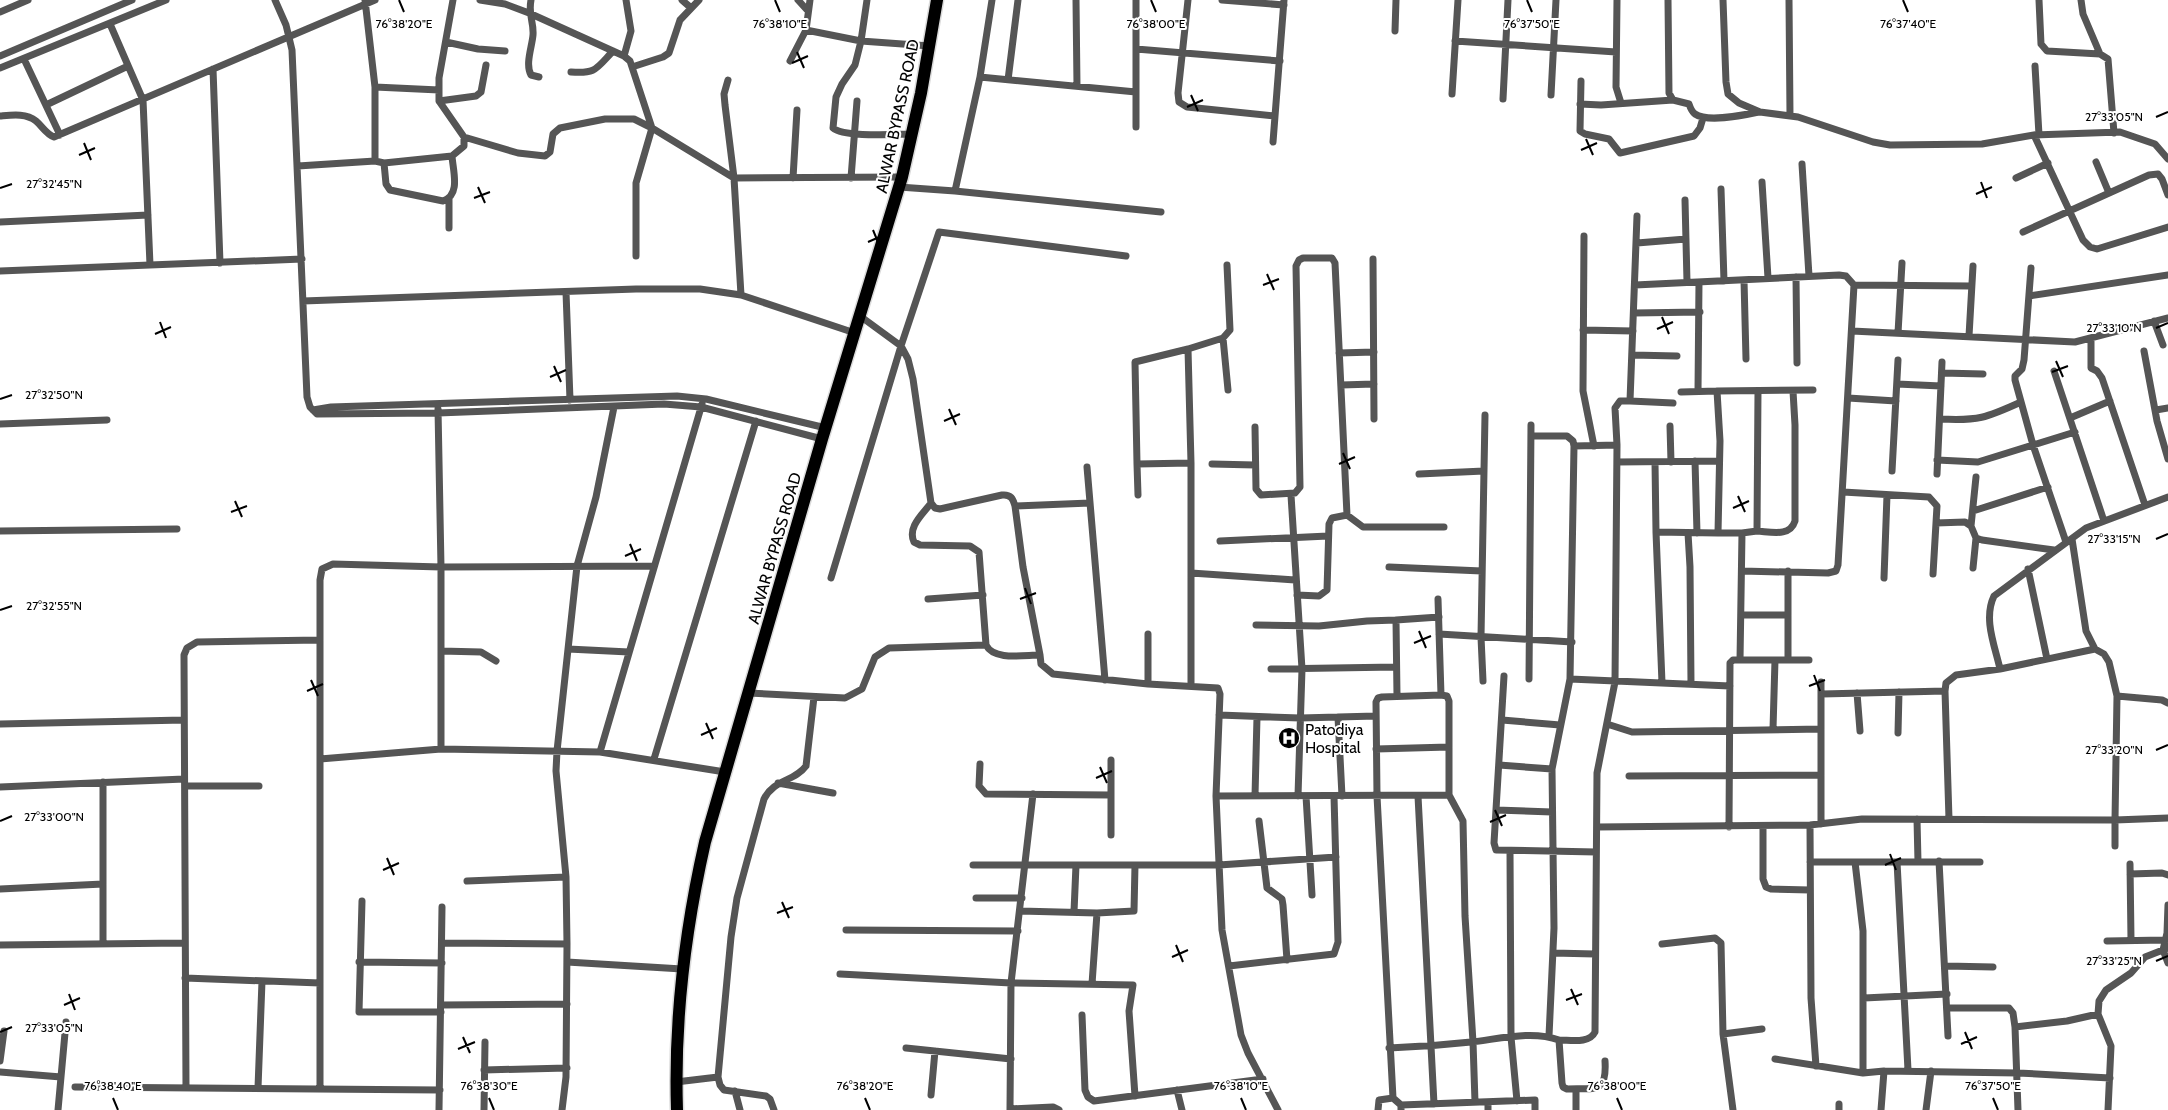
<svg xmlns="http://www.w3.org/2000/svg" width="2168" height="1110" font-family="Cabin,sans-serif">
	<style>
		.lines { fill: none; stroke-linecap: round; stroke-linejoin: round }
		.highway-casing { stroke: #dbdbdb; stroke-width: 15 }
		.street { stroke: #555; stroke-width: 7 }
		.highway { stroke: #000; stroke-width: 12 }
		.ticks { fill: none; stroke: #000; stroke-width: 2 }
		.labels { text-anchor: middle; stroke-width: 4; stroke-linejoin: round; paint-order: stroke }
		.street-label { font-size: 16px; fill: #000; stroke: #fff }
		.poi-label { font-size: 16px; fill: #000; stroke: #fff; text-anchor: start }
		.ticks-label { font-size: 12px; text-anchor: middle; fill: #000; stroke: #fff; stroke-width: 4; stroke-linejoin: round; paint-order: stroke }
	</style>
	<rect width="100%" height="100%" fill="#fff"/>
	<g class="lines">
		<!-- highway casing -->
		<g class="highway-casing">
			<path id="highway" d="M677,1110c-3,-91 8,-180 28,-268l117,-403 80,-262 19,-84 16,-93"/>
		</g>
		<!-- street -->
		<path class="street" d="M275,0l11,25 6,25 15,347 3,10 7,7 121,-1 226,-9 37,3 121,32
			M365,0l10,87v74
			M453,0l-14,78v23l25,36 54,16 27,3 5,-4 3,-18 7,-6 45,-9h29l18,9 82,50 168,-1
			M480,0l25,4 24,9 95,43 6,5 22,67 -16,55v73
			M531,0c-3,15 3,22 2,35 -1,12 -8,29 -2,40l8,2
			M682,0l8,7
			M798,0l10,11
			M867,0l-6,41 -6,24 -13,19 -6,13 -3,31c11,10 64,6 80,6
			M1076,0l1,86
			M1188,0l-10,93 1,9 8,5 88,9
			M1222,0l62,5
			M1617,0l-1,87 5,16
			M1668,0l1,93 4,7 16,4c1,3 3,8 6,10 13,9 49,1 64,-2
			M1723,0l3,82 2,12 11,9 21,9 38,5 75,25 17,3 92,-1 52,-9 86,-3 35,12 13,15
			M1789,0l1,115
			M2039,0l2,44 6,7 53,3 8,5 6,74
			M2081,0l2,14 17,40
			M0,12l28,-12
			M110,24l33,76 7,165
			M806,30l55,11 69,5
			M1395,31l1,-31
			M1455,41l161,11
			M446,42l32,7 27,2
			M1136,49l144,12
			M0,56l132,-56
			M624,56l7,-25 -5,-31
			M24,59l36,76
			M790,61l16,-31 4,-30
			M2035,66l4,69
			M632,67l31,-10 6,-4 11,-33 19,-20
			M0,68l166,-68
			M213,69l7,194
			M571,72c25,2 25,-3 42,-21
			M980,77l156,15
			M728,80l-4,14 1,11 9,73 7,117
			M1008,80l10,-80
			M1581,81l-1,50 5,3 24,5 11,14 74,-17 6,-8 3,-10
			M375,87l64,3
			M1452,94l6,-94
			M1551,95l5,-95
			M1503,99l5,-99
			M439,101l37,-5 5,-4 5,-27
			M1580,104l21,1 72,-5
			M46,105l82,-39
			M0,116c12,-1 26,-3 36,5 6,5 10,13 18,16l321,-137
			M1136,127v-127
			M2034,135l49,105 7,7 7,2 71,-22
			M1273,142l11,-142
			M2096,162l13,31
			M384,163l2,21 4,6 53,11c18,-6 10,-30 9,-45
			M1802,164l7,112
			M298,166l77,-5 9,2 68,-7 12,-10v-9
			M793,178l4,-68
			M851,178l6,-77
			M2016,178l32,-15
			M1762,182l6,96
			M899,187l56,4 206,21
			M1721,189l3,92
			M955,191l25,-114 12,-77
			M449,199v29
			M1685,200l2,82
			M0,222l148,-7
			M2023,232l126,-57 9,-1 4,5 6,16
			M1584,236l-1,155 11,55
			M1637,243l49,-4
			M1373,259l1,160
			M2031,268l-7,92 -2,9 -7,7v4l18,65 33,97
			M0,271l302,-12
			M1796,277l1,86
			M1744,280l2,79
			M1635,285l204,-10 7,1 8,9
			M566,292l4,108
			M2029,296l139,-21
			M303,301l333,-12h64l41,6 114,38
			M1634,313l66,-1
			M860,316l41,30 7,13 5,20 18,124 4,5 5,1 62,-14c9,-1 11,4 13,11l8,61 17,88
			M2154,321l9,24
			M1583,330l50,1
			M1852,331l223,11 93,-24
			M1898,333l4,-70
			M1969,336l4,-70
			M1223,338l5,52
			M2091,338v30l6,3 5,7 43,127
			M1188,349l-53,13 2,102 54,-1
			M2144,351l13,70 11,38
			M1339,353l35,-1
			M1632,355l45,1
			M2054,371l50,150
			M1942,373l41,1
			M1897,384l44,2
			M1341,385l33,-1
			M1698,391l1,-109
			M1681,392l36,-1
			M1848,398l48,3
			M1630,401l43,2
			M438,409l3,158v182
			M313,410l18,-3 346,-11 29,3 120,29
			M2156,410l12,-2
			M2070,418l40,-17
			M1940,419c38,2 46,-1 81,-17
			M0,424l107,-4
			M1670,426l1,36
			M1255,427l1,62 5,6 34,-2 5,-6 -4,-221 3,-6 4,-2h29l3,5 12,252 -15,3 -3,6 -2,66 -8,6 -22,-1
			M1531,436h36l6,5 1,5 -4,233 -18,90 2,159 -5,108
			M1574,446l43,-1
			M1937,460l41,2 97,-30
			M1695,461l2,72
			M1617,462l102,-1
			M1655,462l1,70 62,1
			M1137,464l1,31
			M1212,464l43,1
			M1087,467l18,213
			M1892,471l6,-111
			M1419,474l65,-3
			M1937,474l5,-112
			M1843,492l86,5 8,9 -1,17 29,-1 6,4 5,12 6,2 72,10
			M1291,495l11,174 -4,127
			M931,503c-8,11 -24,24 -17,39l6,3 50,1 9,6 7,93
			M1015,506l75,-3
			M1973,511l75,-24
			M1347,515l16,12h81
			M1971,526l5,-49
			M0,531l177,-2
			M1757,531c15,1 33,6 38,-10v-96l-2,-34
			M1656,532l6,151
			M1688,533l2,34 1,117
			M1742,533h-24l2,-92 -3,-50 96,-1
			M2072,539l14,92 9,18 9,5 5,8 8,34 -2,124 53,-2
			M1220,541l108,-5
			M1389,567l93,4
			M1973,568l3,-30
			M2028,569l19,90
			M1742,571l86,2 8,-2 2,-6 16,-280 117,1
			M1191,573l104,7
			M1933,574l3,-51
			M831,578l70,-232 38,-114 187,24
			M1884,578l3,-83
			M928,599l55,-4
			M1438,599l3,96
			M1741,615h47
			M1396,620l43,-3
			M1256,625l63,1 48,-5 29,-1 1,76
			M1439,634l133,8
			M568,649l61,3
			M441,651l40,1 15,9
			M1740,660l2,-127 15,-2 1,-140
			M1788,660v-89
			M1271,669l125,-2
			M2000,669c-5,-23 -17,-50 -6,-73l92,-68 82,-31
			M1504,676l-10,167 2,7 100,2
			M1529,679l2,-254
			M1570,679l160,7
			M1483,681l-2,-44 4,-222
			M1148,684v-50
			M1191,686v-223l-3,-114 35,-11 7,-8 -3,-65
			M1945,691l4,128
			M748,693l97,5 17,-9 13,-32 14,-9 97,-3c8,16 38,10 54,10l1,9 12,10 95,10 70,4 2,6 -4,102 6,134 19,105 7,18 30,57
			M1857,693l3,38
			M1822,694l123,-3 1,-8 10,-8 44,-6 95,-20
			M2117,696l45,4 6,3
			M1219,715l81,3 76,-2
			M1338,717l4,79
			M1502,720l58,5
			M0,724l184,-4
			M1607,724l25,8 189,-3
			M1773,729l2,-69
			M1898,733l1,-41
			M1376,749l73,-2
			M600,752l102,-348
			M320,759l121,-10 159,3 125,20
			M654,759l102,-338
			M1111,760v75
			M980,764l-1,22 7,8 125,1
			M1499,765l53,4
			M1629,776l192,-1
			M778,783l55,10
			M185,786h74
			M0,787l184,-8
			M1216,796l233,-1
			M1255,796l2,-79
			M1306,796l6,99
			M1418,796l16,308
			M1496,810l56,2
			M1917,819l1,43
			M1259,821l8,67 15,11 1,6 4,55
			M1821,824v-142
			M1810,825l1,173 5,68
			M1597,827l213,-2 52,-6 253,1v26
			M1729,827l1,-164 3,-3h76
			M1763,827v52l3,8 5,2 39,1
			M1510,851l1,186 6,64
			M1939,861l9,175
			M1810,862h170
			M1855,862l8,69v142
			M1897,862l11,208
			M2130,864l1,76
			M973,865h246l117,-8
			M2130,874l32,-1 6,2
			M467,881l99,-4
			M0,889l103,-5
			M976,898h46
			M362,901l-3,111h82
			M2168,905l-1,28 -4,17 5,13
			M1020,911l77,2 37,-2 1,-46
			M1074,912l2,-47
			M846,930l172,1
			M2107,941l58,-1
			M442,943l125,1
			M103,944v-162
			M1662,944l53,-6 6,5 2,91 10,76
			M0,945l184,-2
			M1553,953l42,1
			M359,962l83,1
			M567,962l115,7
			M1229,966l105,-12 4,-12 -4,-146
			M1946,966l47,1
			M840,974l171,9 122,2 -4,26 6,85
			M185,978l135,5
			M1092,984l5,-71
			M1864,998l83,-4
			M441,1005l126,-1
			M1948,1008h61l4,5 2,14 52,-6 31,-7 1,-13 7,-11 25,-17 14,-16 23,-9
			M2098,1014l13,32 -3,64
			M1082,1015l3,75 3,7 6,4 169,-22
			M2015,1027l3,83
			M1723,1034l39,-5
			M1559,1040c12,0 30,4 36,-8l2,-259 18,-91 2,-237 -2,-37 5,-7h10l7,-185
			M906,1048l105,11
			M1389,1048c28,-1 55,-3 82,-6 28,-3 61,-12 88,-2l3,43 1,4 4,2c29,-1 40,5 38,-28
			M1775,1059l88,14 21,-2 -3,39
			M0,1061l4,-30
			M484,1070l83,-2
			M1884,1071l134,2 92,5
			M0,1072l61,5
			M718,1077l2,8 4,5 42,6 4,3 4,11
			M676,1082l42,-5 13,-140 6,-39 27,-99c10,-20 30,-17 42,-33l8,-69
			M75,1087l365,3
			M186,1088l-2,-433 3,-7 10,-6 123,-2
			M258,1088l4,-107
			M320,1089v-509l2,-11 11,-5 108,3 213,-1
			M1576,1089v21
			M1177,1090l5,20
			M735,1091l5,19
			M931,1095l4,-44
			M1401,1105l134,-5v10
			M1010,1109l43,-2 6,3
			M58,1110l8,-88
			M439,1110l3,-203
			M484,1110l1,-68
			M562,1110l4,-33 1,-133 -1,-67 -10,-106 1,-20 20,-185 19,-69 18,-90
			M1010,1110l1,-127 22,-189
			M1378,1110l1,-10 14,-2
			M1401,1110v-5l-8,-7 -16,-302 -1,-94 2,-4 4,-1 59,-2 6,1 2,5v94l14,26 2,95 8,126 2,60
			M1488,1110v-8
			M1839,1110v-6
			M1926,1110l5,-39"/>
		<!-- highway -->
		<use href="#highway" class="highway"/>
	</g>
	<!-- ticks -->
	<path class="ticks" d="M399,0l5,12M775,0l5,12M1151,0l5,12M1527,0l5,12M1903,0l5,12M797,52l7,16M792,63l16,-7M1191,95l7,16M1187,107l16,-7M2156,117l12,-5M1586,139l7,16M84,143l7,17M1581,150l16,-7M79,155l16,-7M1981,182l6,16M478,187l7,16M0,188l12,-4M1976,194l16,-7M474,198l16,-6M873,230l7,17M868,242l16,-7M1267,274l7,16M1263,285l16,-6M1662,317l7,17M160,322l6,16M2156,328l12,-5M1657,329l16,-7M155,334l16,-7M2056,361l7,16M554,366l7,16M2052,372l16,-6M550,377l16,-7M0,399l12,-4M949,409l7,16M944,421l16,-7M1343,453l7,16M1339,464l16,-7M1738,496l7,16M235,501l7,16M1733,508l16,-7M231,512l16,-6M2156,539l12,-5M630,544l7,17M625,556l16,-7M1025,588l6,16M1020,599l16,-6M0,610l12,-4M1419,631l7,17M1414,643l17,-7M1814,675l6,16M311,680l7,16M1809,686l16,-6M307,691l16,-7M706,723l7,16M701,735l16,-7M2156,750l12,-5M1100,767l7,16M1096,778l16,-7M1495,810l7,16M0,821l12,-5M1490,822l16,-7M1890,854l6,16M387,858l7,17M1885,865l16,-7M383,870l16,-7M782,902l7,16M777,913l16,-6M1176,945l7,17M1172,957l16,-7M2156,961l12,-5M1571,989l7,16M69,994l6,16M1566,1000l16,-6M64,1005l16,-7M0,1032l12,-5M1965,1032l7,17M463,1037l7,16M1961,1044l16,-7M458,1049l17,-7M113,1098l5,12M489,1098l5,12M865,1098l5,12M1241,1098l5,12M1617,1098l5,12M1993,1098l5,12"/>
	<!-- icons -->
	<defs>
		<g id="hospital-disc" transform="scale(1.125)"><circle r="9.5" fill="#000" stroke="#fff"/><path d="M-5-5h3v3.5h4V-5h3V5h-3V1.5h-4V5h-3Z" fill="#fff"/></g>
	</defs>
	<g fill-rule="evenodd">
		<use href="#hospital-disc" x="1289" y="738"/>
	</g>
	<g class="labels">
		<!-- street labels -->
		<g class="street-label">
			<text transform="translate(897 116) rotate(-78)" y="6">ALWAR BYPASS ROAD</text>
			<text transform="translate(774 548) rotate(-74)" y="6">ALWAR BYPASS ROAD</text>
		</g>
		<!-- poi labels -->
		<g class="poi-label">
			<text x="1305" y="735">Patodiya<tspan x="1305" dy="18">Hospital</tspan></text>
		</g>
	</g>
	<g class="ticks-label">
		<text x="404" y="28">76°38'20"E</text>
		<text x="780" y="28">76°38'10"E</text>
		<text x="1156" y="28">76°38'00"E</text>
		<text x="1532" y="28">76°37'50"E</text>
		<text x="1908" y="28">76°37'40"E</text>
		<text x="2114" y="121">27°33'05"N</text>
		<text x="54" y="188">27°32'45"N</text>
		<text x="2114" y="332">27°33'10"N</text>
		<text x="54" y="399">27°32'50"N</text>
		<text x="2114" y="543">27°33'15"N</text>
		<text x="54" y="610">27°32'55"N</text>
		<text x="2114" y="754">27°33'20"N</text>
		<text x="54" y="821">27°33'00"N</text>
		<text x="2114" y="965">27°33'25"N</text>
		<text x="54" y="1032">27°33'05"N</text>
		<text x="113" y="1090">76°38'40"E</text>
		<text x="489" y="1090">76°38'30"E</text>
		<text x="865" y="1090">76°38'20"E</text>
		<text x="1241" y="1090">76°38'10"E</text>
		<text x="1617" y="1090">76°38'00"E</text>
		<text x="1993" y="1090">76°37'50"E</text>
	</g>
</svg>
